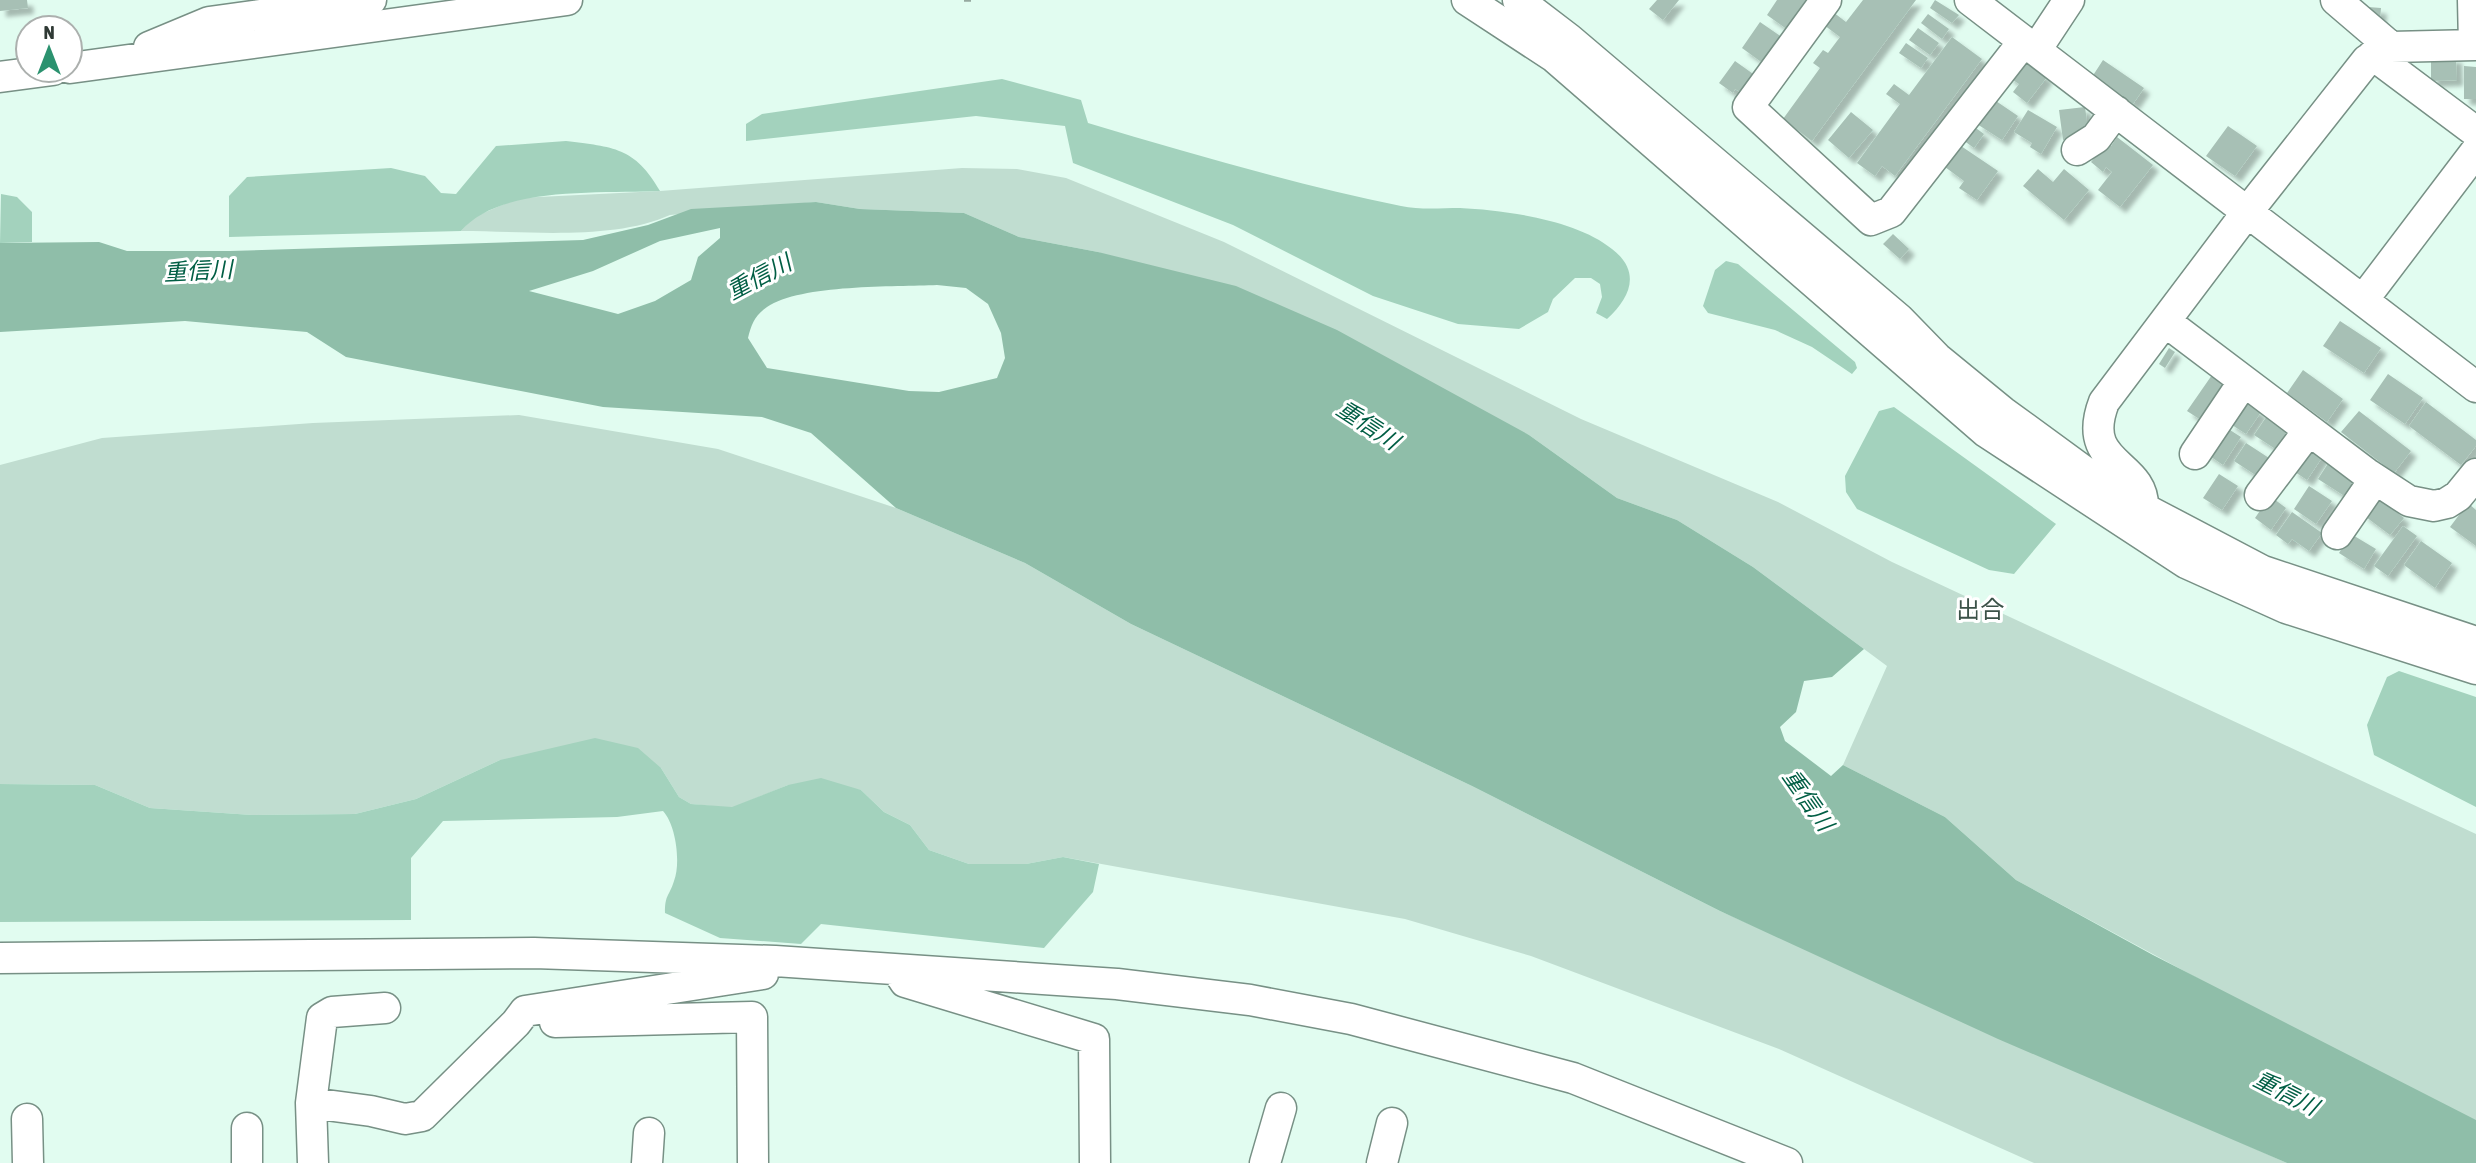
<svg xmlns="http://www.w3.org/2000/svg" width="2476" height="1163" font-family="'Asap Condensed','Noto Sans JP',sans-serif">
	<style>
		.green { fill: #c0ddd0 }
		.forest { fill: #a3d2bd }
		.water { fill: #8fbea9; fill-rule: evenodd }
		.building { fill: #a7c0b5; filter: url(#shadow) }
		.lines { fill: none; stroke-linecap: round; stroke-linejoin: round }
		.minor-casing { stroke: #779085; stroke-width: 33 }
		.path { stroke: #96a9a0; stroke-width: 3.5; stroke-dasharray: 7 3.5; stroke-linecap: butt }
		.minor { stroke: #fff; stroke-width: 30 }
		.labels { text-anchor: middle; stroke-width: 6; stroke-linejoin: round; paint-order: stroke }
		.water-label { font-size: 23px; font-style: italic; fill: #015e44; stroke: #fff }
		.quarter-label { font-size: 24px; fill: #3b5248; stroke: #fff }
	</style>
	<defs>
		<filter id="shadow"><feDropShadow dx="6" dy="6" stdDeviation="2" flood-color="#0004"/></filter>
	</defs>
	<rect width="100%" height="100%" fill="#e1fcf0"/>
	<!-- green -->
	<path class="green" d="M962,168l55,1 49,9 158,64 357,177 197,83 114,60 584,272v291l-46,-21 -414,-224 -71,-63 -102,-52 44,-99 -134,-99 -76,-47 -60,-22 -88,-63 -431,-183 -79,-15 -55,-24 -104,-4 -44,-7 -146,13c-57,26 -146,16 -209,16l11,-13 46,-20 142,-7z
		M519,415l199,34 178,59 129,55 106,61 341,162 248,125 567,252h-253l-255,-114 -248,-93 -126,-37 -342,-62 -37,7h-57l-40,-14 -19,-25 -26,-13 -23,-22 -73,-5 -56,23 -41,-4 -12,-7 -18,-29 -161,-8 -84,39 -61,15 -103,1 -102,-7 -55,-23 -95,-1v-319l102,-27 211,-15z"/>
	<!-- forest -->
	<path class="forest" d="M1002,79l79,21 7,23c104,31 207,61 313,83 19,4 40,2 59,2 44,2 117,12 152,41 30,23 18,49 -5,70l-11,-6 6,-16 -2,-13 -9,-6h-16l-22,21 -5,13 -29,17 -61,-5 -85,-28 -140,-71 -160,-62 -8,-37 -89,-10 -230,25v-17l16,-10z
		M566,141c47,6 69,6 94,50 -58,3 -160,-6 -199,40l-232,6v-41l18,-19 144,-9 34,8 16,17 15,1 40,-48z
		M1,194l16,3 15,15v30l-32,1z
		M1726,261l12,3 117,98 2,6 -5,6 -40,-27 -37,-17 -67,-17 -5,-7 12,-36z
		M1894,407l162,117 -42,50 -25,-4 -132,-61 -11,-17 -1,-16 34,-65z
		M2399,671l77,26v110l-102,-52 -7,-30 20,-48z
		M595,738l43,10 23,20 18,29 12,7 41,3 56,-22 33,-7 40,12 23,22 26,13 19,25 40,14h57l37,-7 36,7 -6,28 -49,56 -223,-24 -20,20 -81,-6 -55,-25c0,-19 4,-16 9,-32 7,-18 2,-56 -11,-70l-46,6 -174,4 -32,37v62l-411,2v-138l95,1 55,23 102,7 103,-1 61,-15 84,-39z"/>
	<!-- water -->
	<path class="water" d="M816,202l44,7 104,4 55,24 79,15 138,34 101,44 192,105 88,63 60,22 76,47 111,82 -32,28 -28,4 -8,31 -16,15 5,14 46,35 12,-11 102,52 71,63 137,75 323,165v43h-189l-289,-124 -278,-128 -248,-125 -341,-162 -106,-61 -129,-55 -85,-75 -49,-16 -159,-10 -257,-50 -39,-25 -122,-11 -185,11v-89l99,-1 28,9h103l353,-11 65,-15 43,-16zM720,228v10l-22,19 -7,23 -36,21 -37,13 -89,-23 64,-20 67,-30zM937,285l29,3 22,16 13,29 4,25 -8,20 -58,14 -30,-1 -142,-23 -19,-30c3,-13 7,-23 19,-31 34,-23 128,-20 170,-22z"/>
	<!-- building -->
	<path class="building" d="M0,0h27l1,8 -28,3z
		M1657,0h22l-16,20 -14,-11z
		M1777,0h31l-20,30 -21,-15z
		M1863,0h53l-104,141 -29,-22 37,-51 -7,-5 10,-13 5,3 12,-16 -16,-12 9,-13 13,10z
		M1935,0l24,15 -7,8 -22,-15z
		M2368,7l13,1 -1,12 -13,-1z
		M1928,14l21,15 -7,10 -21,-16z
		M1760,22l23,16 -19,26 -22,-16z
		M1918,28l21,15 -9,12 -21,-15z
		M1952,37l30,22 -87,117 -13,-10 -7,10 -18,-13 43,-59 -14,-10 8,-10 15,11z
		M1906,43l22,15 -7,10 -22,-15z
		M2431,57h25l1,23 -26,1z
		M2020,58l27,19 -20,26 -14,-11 6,-8 -12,-8z
		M2103,60l41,28 -11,16 -41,-27z
		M1735,61l21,15 -12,18 -9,-5 -2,4 -14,-10z
		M2464,66l12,1v32h-12z
		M1993,99l25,17 -16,24 -25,-16z
		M2085,107l3,22 -3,8 -22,3 -4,-30z
		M2028,110l29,17 -16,27 -11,-7 2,-4 -18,-11z
		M1851,112l22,18 -24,28 -21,-18z
		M1973,126l11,8 -10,14 -11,-8z
		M2228,126l29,20 -22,30 -29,-20z
		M2117,137l36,28 -33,42 -22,-17 14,-18 -6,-5 -3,5 -12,-10 16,-19 4,3z
		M1961,146l37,25 -21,29 -18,-12 5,-7 -19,-14z
		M2038,169l15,13 11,-13 25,21 -25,30 -41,-34z
		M1893,234l16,15 -9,10 -17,-15z
		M2340,321l41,27 -17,25 -41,-27z
		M2169,348l6,4 -10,16 -6,-4z
		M2303,370l40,29 -16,23 -40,-29z
		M2388,374l35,24 -18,26 -35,-24z
		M2212,375l17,11 -25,36 -17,-11z
		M2244,401l17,11 -15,22 -17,-11z
		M2426,402l50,38v6l-15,19 -52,-39z
		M2359,411l52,40 -17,22 -53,-41z
		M2267,416l23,16 -13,18 -23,-15z
		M2222,425l19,12 -18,28 -19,-13z
		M2246,443l23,15 -12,18 -23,-15z
		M2310,443l15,10 -18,27 -15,-10z
		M2329,462l28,18 -11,17 -28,-18z
		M2219,474l19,12 -16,24 -19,-12z
		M2309,486l23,15 -16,23 -22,-15z
		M2270,496l16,12 -15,22 -16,-12z
		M2376,496l28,22 -14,17 -28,-21z
		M2468,503l8,7v36l-26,-19z
		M2292,512l30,21 -13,18 -17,-12 -4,5 -12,-9z
		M2403,526l14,10 -29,40 -14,-10z
		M2351,534l25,15 -12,20 -25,-16z
		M2421,541l31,22 -17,25 -31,-23z"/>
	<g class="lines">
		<!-- minor casing -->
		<g class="minor-casing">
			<path id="minor" d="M1467,0l87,57 432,375 200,131 100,45 190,61
				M1518,0l51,39 330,280 38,39 66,54 100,73 40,23 120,63 213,71
				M1826,0l-78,107 123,113 20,-8 133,-171
				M1970,0l506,387
				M2336,0l55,47
				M2473,0l1,45
				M149,47l60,-25 162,-22
				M2036,50l33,-50
				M2373,55l103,77
				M70,68l497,-68
				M0,77l53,-7
				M2077,150l19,-12 20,-27
				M2363,300l113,-149
				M2166,322l200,151 43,28 25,5 13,-3 11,-7 18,-22
				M2195,454l49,-73
				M2260,495l49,-65
				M2143,508c2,-47 -64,-41 -39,-106l144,-191 119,-151 24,-13 85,-2
				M2337,534l38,-55
				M0,958l534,-5 241,8 342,23 133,16 101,19 222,59 214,85
				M899,973l6,9 189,57 1,124
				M555,1022l197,-5 1,146
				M311,1103l60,8 34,8 17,-3 94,-93 9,-12 238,-37
				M27,1119l1,44
				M247,1128v35
				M313,1163l-2,-60 11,-85 10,-6 53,-4
				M647,1163l2,-30
				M1265,1163l16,-55
				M1382,1163l10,-40"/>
		</g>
		<!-- path -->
		<path class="path" d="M964,0h8"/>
		<!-- minor -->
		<use href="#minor" class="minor"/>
	</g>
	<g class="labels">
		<!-- water labels -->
		<g class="water-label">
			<text transform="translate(198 271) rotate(-3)" y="8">重信川</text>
			<text transform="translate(759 277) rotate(-28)" y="8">重信川</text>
			<text transform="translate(1368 425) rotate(33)" y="8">重信川</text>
			<text transform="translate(1808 800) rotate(55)" y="8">重信川</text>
			<text transform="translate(2286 1093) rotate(27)" y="8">重信川</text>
		</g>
		<!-- quarter labels -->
		<g class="quarter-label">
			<text x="1980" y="618">出合</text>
		</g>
	</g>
	<!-- north arrow -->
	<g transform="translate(49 49)"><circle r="33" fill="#ffffff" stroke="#acb0ae" stroke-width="2"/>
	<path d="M0-5L12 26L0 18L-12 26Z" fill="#2b926f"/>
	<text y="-10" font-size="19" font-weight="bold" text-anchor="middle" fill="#2f3934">N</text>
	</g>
</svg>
